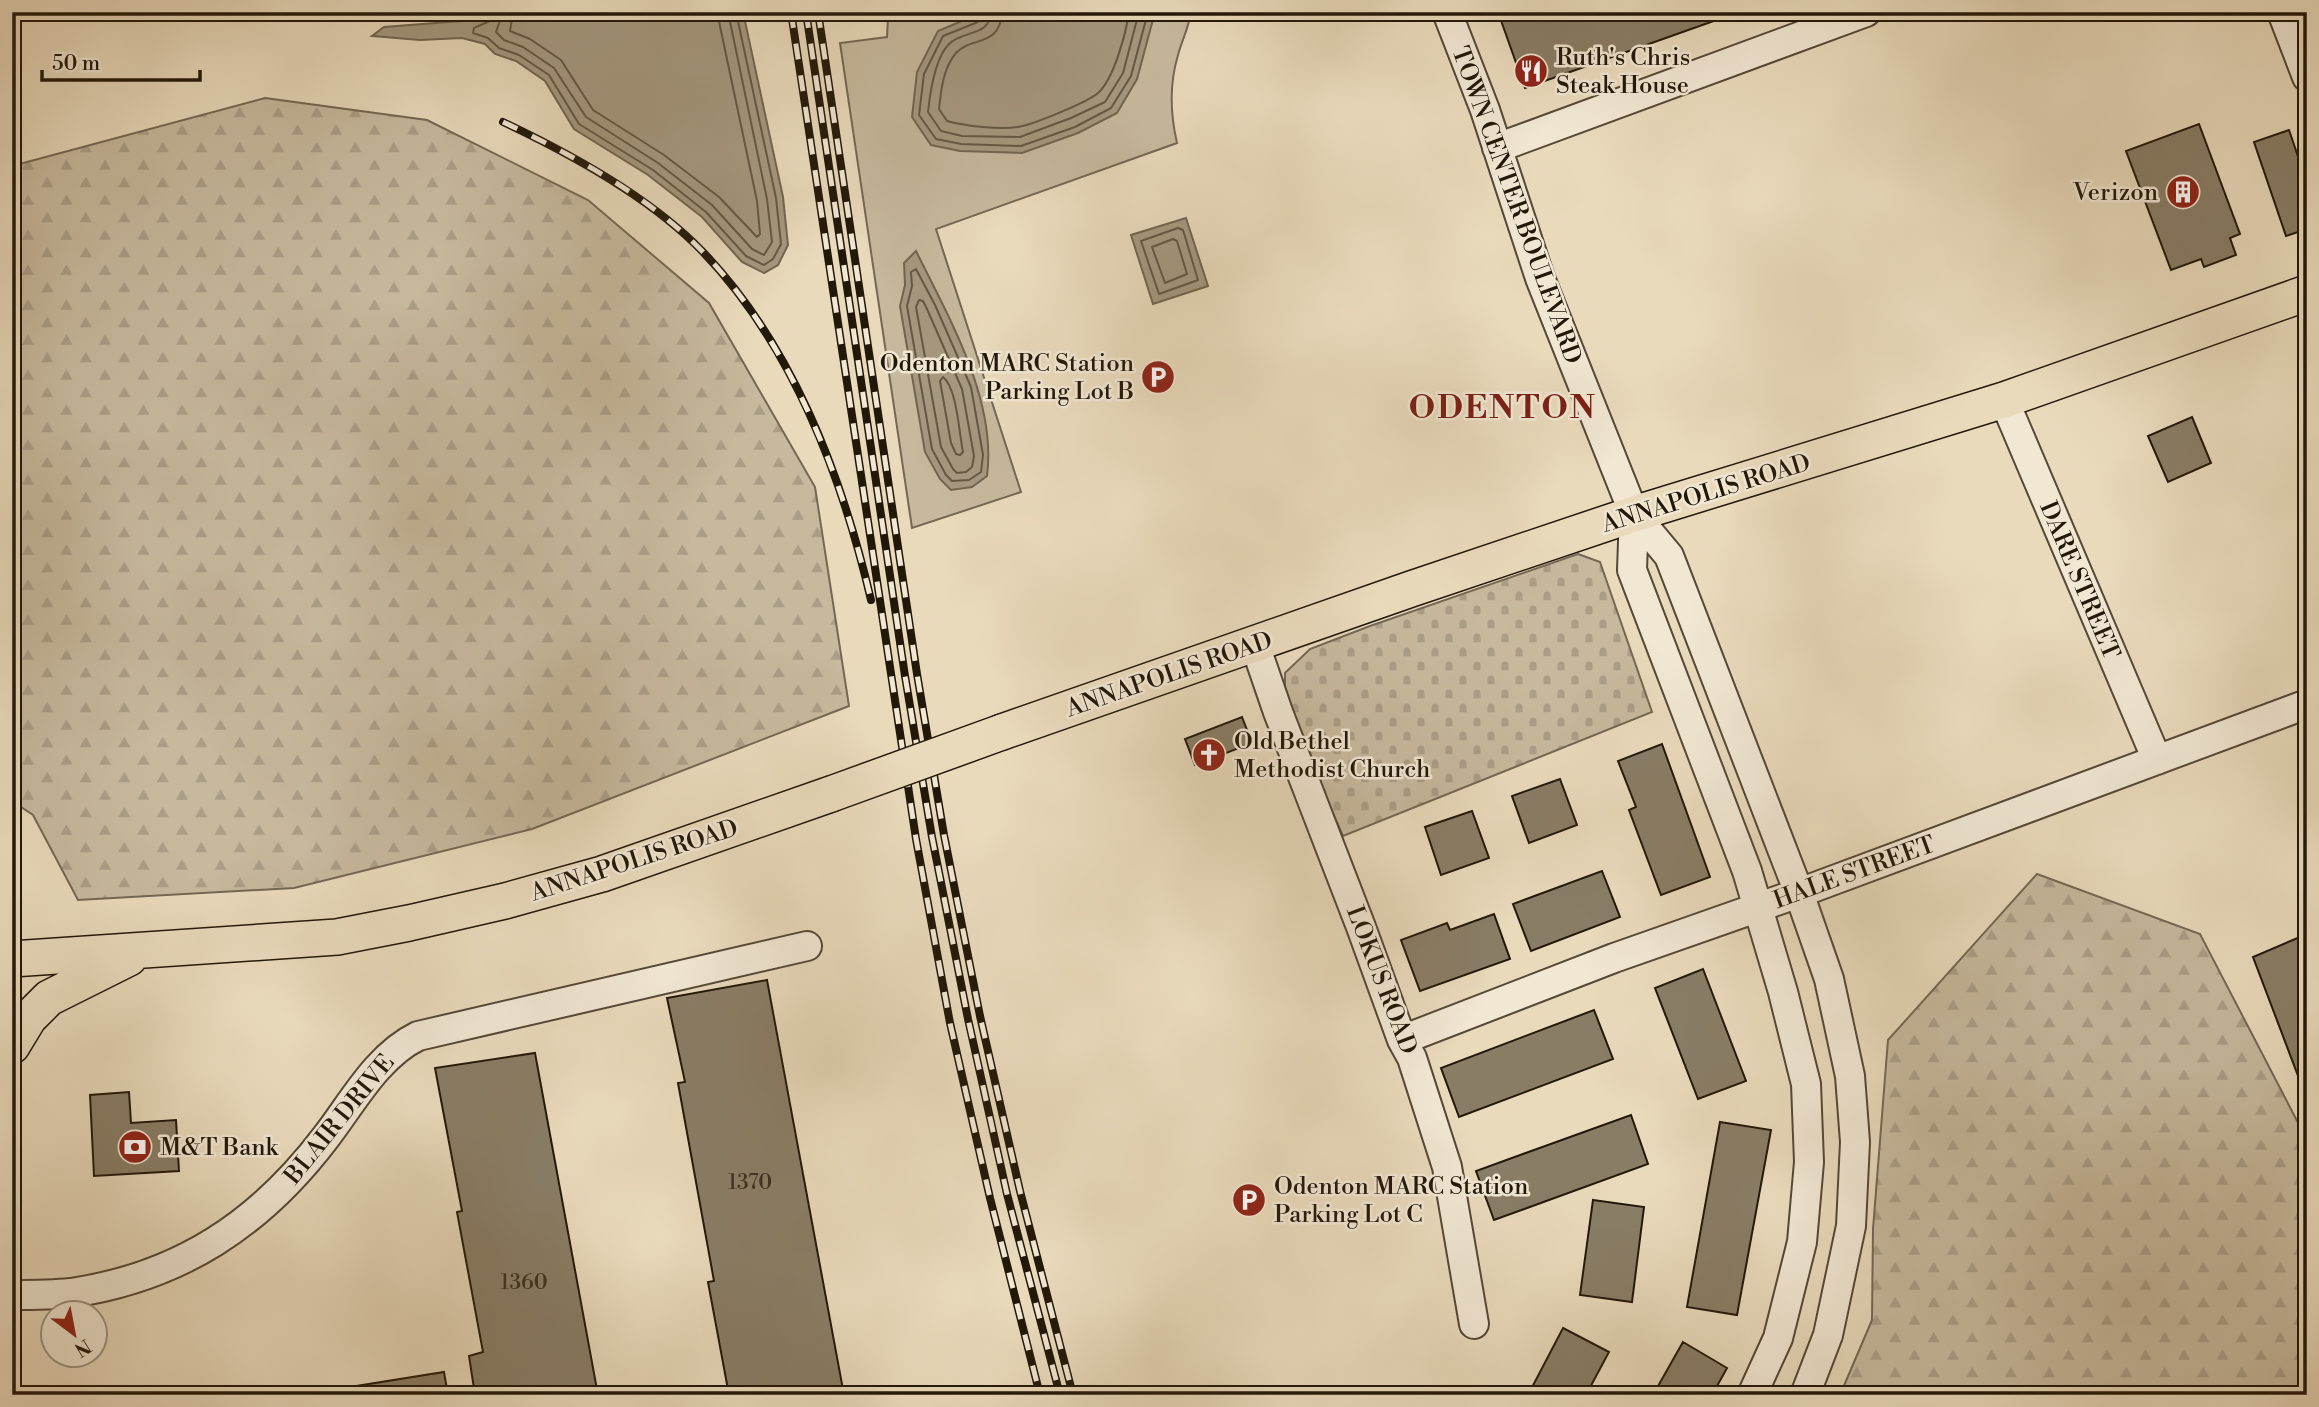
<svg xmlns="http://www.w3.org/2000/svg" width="2319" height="1407" font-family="'Libre Bodoni',serif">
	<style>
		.forest { fill: url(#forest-firs); stroke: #746854; stroke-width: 2 }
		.cemetery { fill: url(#cemetery-stones); stroke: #746854; stroke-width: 2 }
		.green { fill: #c7b99e; stroke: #746854; stroke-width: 2 }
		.water { fill: #a5987f; stroke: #716550; stroke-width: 2 }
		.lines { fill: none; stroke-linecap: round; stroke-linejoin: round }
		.shore { stroke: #645844; stroke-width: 2 }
		.building { fill: #897d66; stroke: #221809; stroke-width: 2 }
		.minor-casing { stroke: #544836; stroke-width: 32 }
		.major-casing { stroke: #221809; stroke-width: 38 }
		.minor { stroke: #f1e7d3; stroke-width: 28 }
		.major { stroke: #e9dabc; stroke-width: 35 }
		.rail-casing { stroke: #221809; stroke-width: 8 }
		.rail { stroke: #f1e7d3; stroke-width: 5; stroke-dasharray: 16; stroke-linecap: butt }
		.major-bridge-casing { stroke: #221809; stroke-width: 38; stroke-linecap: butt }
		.major-bridge { stroke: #e9dabc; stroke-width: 35 }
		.labels { text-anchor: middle; stroke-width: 5; stroke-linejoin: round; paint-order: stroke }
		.number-label { font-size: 21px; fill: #3c3120 }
		.poi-label { font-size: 24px; fill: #221809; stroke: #f1e7d3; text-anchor: start }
		.street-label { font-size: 24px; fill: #221809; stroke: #f1e7d3 }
		.district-label { font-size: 32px; font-weight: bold; letter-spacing: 2px; fill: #7a1f14; stroke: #f1e7d3 }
	</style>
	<defs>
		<pattern id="forest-firs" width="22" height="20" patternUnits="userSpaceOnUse" patternTransform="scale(1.75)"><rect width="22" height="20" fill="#c7b99e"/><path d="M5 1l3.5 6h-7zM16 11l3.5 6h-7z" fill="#ab9e87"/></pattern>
		<pattern id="cemetery-stones" width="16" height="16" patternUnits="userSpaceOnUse" patternTransform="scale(1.75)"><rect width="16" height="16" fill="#c7b99e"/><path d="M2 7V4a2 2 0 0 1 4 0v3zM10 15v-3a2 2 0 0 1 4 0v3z" fill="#ab9e87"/></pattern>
	</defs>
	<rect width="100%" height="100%" fill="#e9dabc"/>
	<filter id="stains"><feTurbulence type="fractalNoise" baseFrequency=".00286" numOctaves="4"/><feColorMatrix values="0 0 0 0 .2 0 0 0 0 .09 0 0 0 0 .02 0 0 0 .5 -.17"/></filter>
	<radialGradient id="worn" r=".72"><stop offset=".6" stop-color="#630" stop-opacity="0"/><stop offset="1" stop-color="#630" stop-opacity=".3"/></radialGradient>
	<!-- forest -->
	<path class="forest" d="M265,98l162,22 161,80 121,103 106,184 34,219 -317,123 -238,59 -216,12 -45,-85 -21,-14v-635z
		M2037,874l163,60 107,206v255h-467l32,-75 1,-91 15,-189z"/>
	<!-- cemetery -->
	<path class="cemetery" d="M1578,554l22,8 52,150 -309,124 -58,-130v-33l25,-24 60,-23z"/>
	<!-- green -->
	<path class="green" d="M907,12h284c-2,15 -9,28 -13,43 -9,30 -8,58 -1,88l-241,86 85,263 -109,36 -72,-485 47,-6 1,-19z"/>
	<!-- water -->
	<path class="water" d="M494,12h249l40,185 5,48 -10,20 -14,8 -22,-11 -40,-45 -54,-42 -74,-46 -29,-48 -29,-20 -21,-7 -10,-10 -23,-6 -42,2 -48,-4 12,-9 90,-7z
		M983,12h172l-18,67 -20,34 -39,20 -56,20 -62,-2 -29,-6 -19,-28 5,-45 21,-41z
		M1186,218l22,68 -55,18 -22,-69z
		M916,251c33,67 81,149 71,225l-15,11 -21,3 -11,-11 -15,-27 -25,-146 5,-21 -1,-22z"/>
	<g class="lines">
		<!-- shore -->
		<path class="shore" d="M494,12l-2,8 -18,8 -1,5 15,5 11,10 20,7 30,20 30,49 74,46 53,42 40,44 18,9 9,-6 8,-15 -5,-46 -40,-186
			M503,12l-7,20 8,8 19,7 31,21 32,49 72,46 54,42 40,44 12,6 8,-13 -5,-43 -39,-187
			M513,12l-3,19 20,8 31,21 32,50 71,45 55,42 38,40 3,-3 -3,-33 -40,-189
			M982,12l-4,10 -35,14 -19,38 -5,41 17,24 25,5 60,2 54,-19 36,-19 20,-32 17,-64
			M991,12c-1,25 -28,18 -42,32 -14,14 -19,49 -21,68l13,19 21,5 58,1 51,-19 34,-16 18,-29 16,-61
			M1002,12c-2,36 -31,24 -46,41 -13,15 -15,38 -17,56l8,12c19,5 52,9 71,6 14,-2 70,-25 80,-34 16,-14 28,-60 31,-81
			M1178,228l5,2 15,50 -39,14 -18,-53z
			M1173,239l4,2 10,33 -22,9 -13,-36z
			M916,269l19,36 36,82 12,68 -2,17 -12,8 -17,1 -6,-6 -14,-26 -25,-143 5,-20 -1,-14z
			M919,300l4,1 4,8 35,80 12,67 -2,11 -6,5 -9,1 -4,-4 -12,-22 -25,-140z
			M943,377c14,11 16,56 20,75l-3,3 -4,-1 -5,-11 -11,-62z"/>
	</g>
	<!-- building -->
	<path class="building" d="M1498,12h241l-214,76z
		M2199,124l41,110 -10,4 6,17 -32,12 -3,-8 -30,11 -45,-119z
		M2289,130l18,53v46l-21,7 -32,-94z
		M2192,417l19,46 -43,19 -20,-46z
		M1242,717l10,26 -57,22 -10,-26z
		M1662,744l48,133 -49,18 -32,-85 7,-3 -18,-46z
		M1560,779l17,46 -48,18 -17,-47z
		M1472,811l17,47 -48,17 -16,-48z
		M1602,871l18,46 -89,34 -18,-47z
		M1494,914l16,45 -90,32 -19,-51 46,-17 3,7z
		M2307,934v145l-7,2 -47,-124z
		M1703,969l43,112 -48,18 -43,-111z
		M767,980l77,415h-115l-21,-113 6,-1 -36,-198 7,-1 -18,-84z
		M1594,1010l19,49 -154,58 -18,-49z
		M535,1053l63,342h-123l-6,-39 14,-4 -26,-140 5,-1 -27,-143z
		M129,1092l2,31 45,-3 3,51 -85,5 -4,-81z
		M1631,1115l17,49 -154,56 -18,-49z
		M1720,1122l51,8 -34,185 -50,-8z
		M1593,1200l51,7 -12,95 -52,-7z
		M1563,1328l46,24 -23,43h-58z
		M1683,1342l44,26 -15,27h-59z
		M444,1372l4,23h-148z"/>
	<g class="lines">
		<!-- minor casing -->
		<g class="minor-casing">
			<path id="minor" d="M1447,12l38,98 55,168 94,236 35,42 130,337 30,86 21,97 5,66 -4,84 -23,109 -23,60
				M2282,12l25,65
				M1497,148l369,-136
				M2004,400l153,360
				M1634,514l-2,56 115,301 36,121 23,92 3,78 -7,80 -24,96 -26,57
				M1255,645l23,67 83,215 41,113 10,18 35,109 27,157
				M1402,1040l212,-82 185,-65 508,-189
				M12,1295c19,0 40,0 59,-2 109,-16 189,-69 255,-156 27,-35 51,-81 92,-101l389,-90"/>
		</g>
		<!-- major casing -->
		<g class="major-casing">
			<path id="major" d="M1002,732l409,-143 223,-75 370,-114 303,-107
				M12,959l325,-22 72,-14 96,-22 97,-27 229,-80
				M12,1046l17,-28 20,-20 80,-40"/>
		</g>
		<!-- minor -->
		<use href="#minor" class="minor"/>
		<!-- major -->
		<use href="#major" class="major"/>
		<!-- rail casing -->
		<g class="rail-casing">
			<path id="rail" d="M791,12l125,827 34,184 40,175 50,197
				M806,12l99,664 27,161 36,182 39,175 53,201
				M818,12l99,662 27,161 36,181 40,175 53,204
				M503,122c68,32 147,75 199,129 89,92 140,225 169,349"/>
		</g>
		<!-- rail -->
		<use href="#rail" class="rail"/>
		<!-- major-bridge casing -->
		<g class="major-bridge-casing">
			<path id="major-bridge" d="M831,794l171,-62"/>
		</g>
		<!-- major-bridge -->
		<use href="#major-bridge" class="major-bridge"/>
	</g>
	<!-- icons -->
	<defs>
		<g id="restaurant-disc" transform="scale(1.75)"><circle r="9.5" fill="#8f2418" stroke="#f1e7d3"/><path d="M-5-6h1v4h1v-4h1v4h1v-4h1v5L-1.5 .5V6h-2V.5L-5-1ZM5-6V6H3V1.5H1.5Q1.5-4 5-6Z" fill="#fff"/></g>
		<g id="building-disc" transform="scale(1.75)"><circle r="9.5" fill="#8f2418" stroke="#f1e7d3"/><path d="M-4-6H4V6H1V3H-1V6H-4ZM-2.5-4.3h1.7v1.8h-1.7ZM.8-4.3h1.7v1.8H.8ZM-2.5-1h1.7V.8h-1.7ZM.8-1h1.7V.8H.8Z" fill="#fff"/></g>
		<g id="parking-disc" transform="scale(1.75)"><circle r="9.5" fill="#8f2418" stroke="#f1e7d3"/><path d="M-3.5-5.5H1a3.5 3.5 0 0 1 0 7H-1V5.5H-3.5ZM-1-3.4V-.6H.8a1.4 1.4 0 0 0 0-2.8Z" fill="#fff"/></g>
		<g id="church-disc" transform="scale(1.75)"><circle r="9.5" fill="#8f2418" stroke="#f1e7d3"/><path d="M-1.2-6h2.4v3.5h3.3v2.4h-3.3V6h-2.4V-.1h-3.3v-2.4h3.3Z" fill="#fff"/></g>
		<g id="bank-disc" transform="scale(1.75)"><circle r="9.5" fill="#8f2418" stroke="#f1e7d3"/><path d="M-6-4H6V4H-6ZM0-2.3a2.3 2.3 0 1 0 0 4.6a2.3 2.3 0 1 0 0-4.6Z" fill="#fff"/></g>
	</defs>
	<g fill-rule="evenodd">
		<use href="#restaurant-disc" x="1531" y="71"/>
		<use href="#building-disc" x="2183" y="192"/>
		<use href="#parking-disc" x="1158" y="377"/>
		<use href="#church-disc" x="1209" y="755"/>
		<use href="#bank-disc" x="135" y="1147"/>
		<use href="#parking-disc" x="1249" y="1200"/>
	</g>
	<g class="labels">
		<!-- number labels -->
		<g class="number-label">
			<text x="750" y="1189">1370</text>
			<text x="524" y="1289">1360</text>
		</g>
		<!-- poi labels -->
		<g class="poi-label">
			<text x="1556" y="65">Ruth's Chris<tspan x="1556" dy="28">Steak House</tspan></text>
			<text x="2158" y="200" text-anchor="end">Verizon</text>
			<text x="1134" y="371" text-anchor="end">Odenton MARC Station<tspan x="1134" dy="28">Parking Lot B</tspan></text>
			<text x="1234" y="749">Old Bethel<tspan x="1234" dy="28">Methodist Church</tspan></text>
			<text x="160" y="1155">M&amp;T Bank</text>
			<text x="1274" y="1194">Odenton MARC Station<tspan x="1274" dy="28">Parking Lot C</tspan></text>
		</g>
		<!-- street labels -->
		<g class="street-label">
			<text transform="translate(1517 205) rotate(70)" y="8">TOWN CENTER BOULEVARD</text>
			<text transform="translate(1706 493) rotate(-17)" y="8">ANNAPOLIS ROAD</text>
			<text transform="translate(2080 580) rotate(67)" y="8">DARE STREET</text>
			<text transform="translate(1169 674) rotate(-19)" y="8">ANNAPOLIS ROAD</text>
			<text transform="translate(634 860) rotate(-18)" y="8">ANNAPOLIS ROAD</text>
			<text transform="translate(1854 872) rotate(-20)" y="8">HALE STREET</text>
			<text transform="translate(1382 980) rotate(69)" y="8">LOKUS ROAD</text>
			<text transform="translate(339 1119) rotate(-51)" y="8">BLAIR DRIVE</text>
		</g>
		<!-- district labels -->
		<g class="district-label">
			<text x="1503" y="418">ODENTON</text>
		</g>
	</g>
	<!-- margin -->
	<rect width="2319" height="1407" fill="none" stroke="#e9dabc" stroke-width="42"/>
	<rect x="14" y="14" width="2291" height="1379" fill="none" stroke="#221809" stroke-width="3.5"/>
	<rect x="21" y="21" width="2277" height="1365" fill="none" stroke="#221809" stroke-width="2"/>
	<!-- north arrow -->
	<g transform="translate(74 1334) rotate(148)"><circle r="33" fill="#f1e7d3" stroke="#9e9482" stroke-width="2"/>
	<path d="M0-5L12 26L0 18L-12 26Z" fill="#8f2418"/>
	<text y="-10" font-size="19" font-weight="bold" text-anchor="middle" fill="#221809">N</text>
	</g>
	<!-- scale -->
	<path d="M42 70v10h158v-10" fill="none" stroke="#221809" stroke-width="3.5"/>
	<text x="52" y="70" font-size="21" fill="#221809" stroke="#f1e7d3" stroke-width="5" paint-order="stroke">50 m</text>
	<rect width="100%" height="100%" filter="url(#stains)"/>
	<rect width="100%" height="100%" fill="url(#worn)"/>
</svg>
